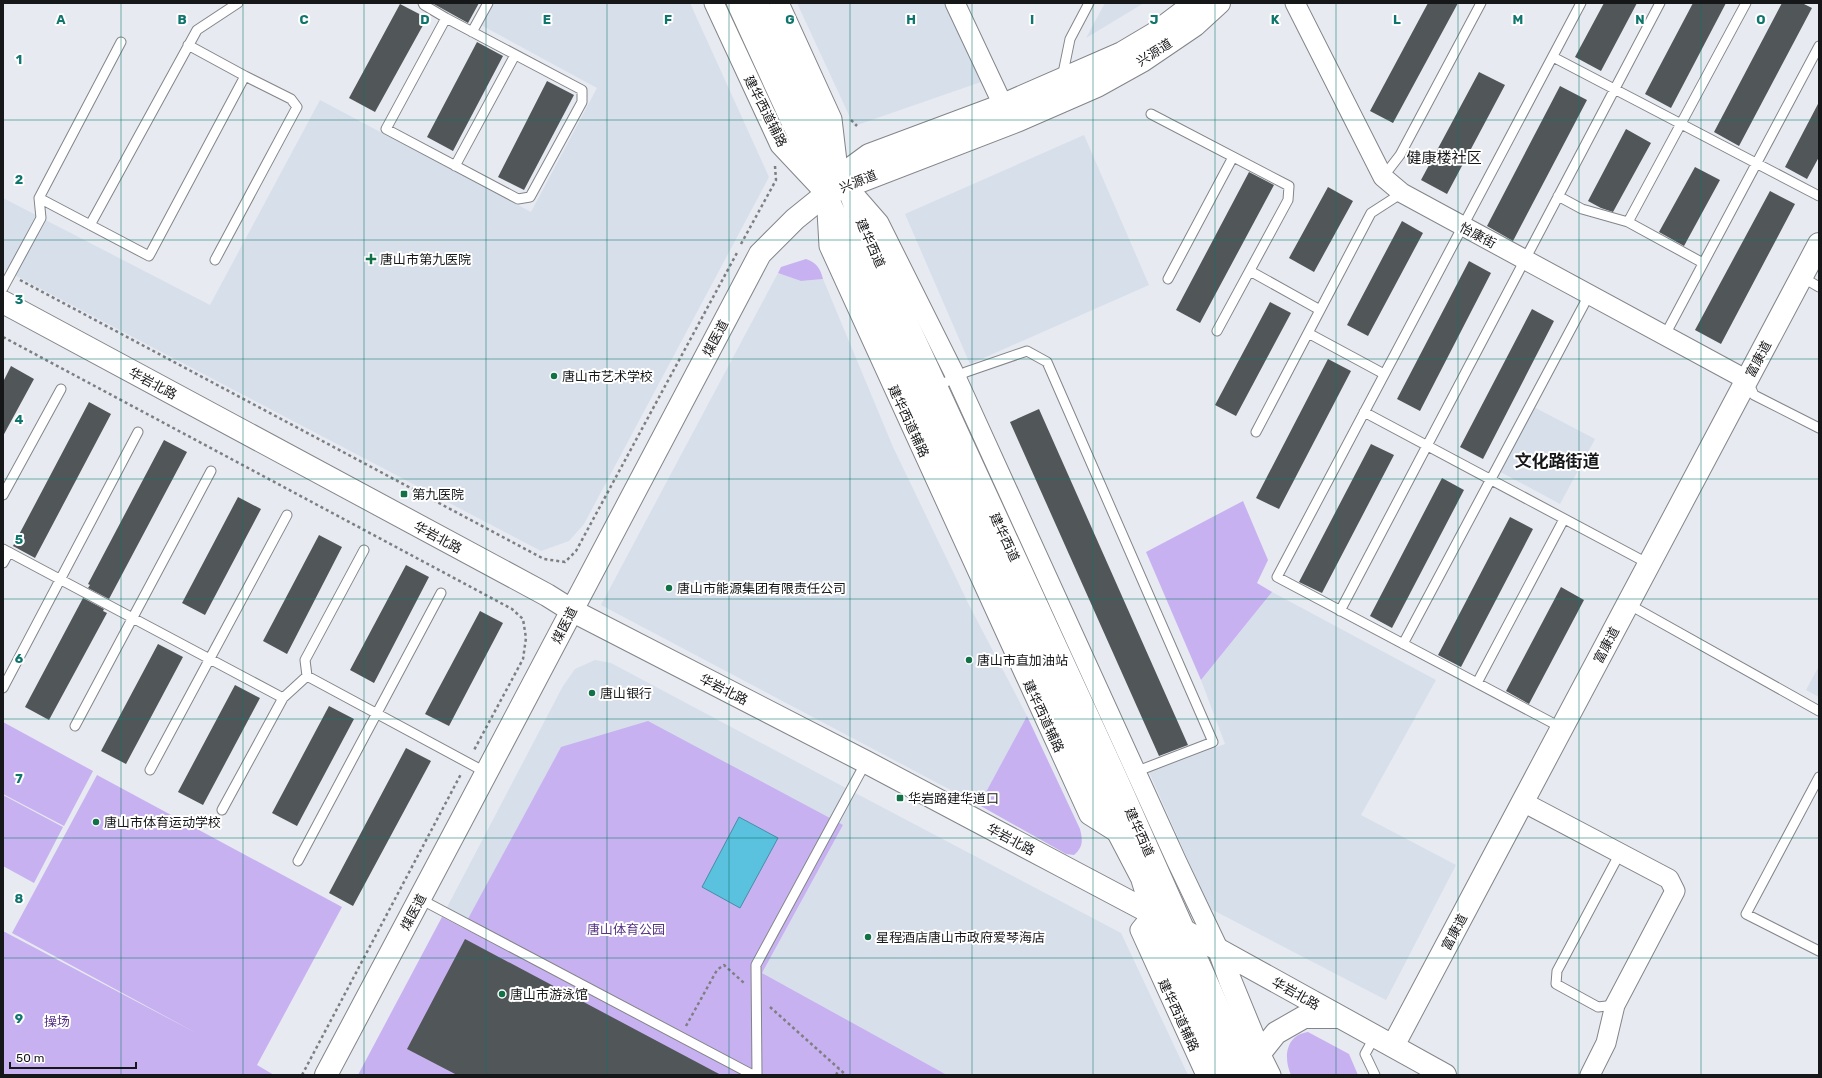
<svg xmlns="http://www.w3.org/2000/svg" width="1822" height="1078" font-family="Rubik,'Noto Sans SC',sans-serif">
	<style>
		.built { fill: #d7dfeb }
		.green { fill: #c8b1f1 }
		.water { fill: #5ac1de; stroke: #468ea3 }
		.building { fill: #515659 }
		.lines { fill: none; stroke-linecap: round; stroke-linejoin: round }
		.service-casing { stroke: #828589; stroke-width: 11 }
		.minor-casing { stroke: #828589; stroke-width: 21 }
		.tertiary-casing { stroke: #828589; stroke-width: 24 }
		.secondary-casing { stroke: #828589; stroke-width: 24 }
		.path { stroke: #7d7f83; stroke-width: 2.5; stroke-dasharray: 3 3; stroke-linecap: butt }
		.service { stroke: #fff; stroke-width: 9 }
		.minor { stroke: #fff; stroke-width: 19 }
		.tertiary { stroke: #fff; stroke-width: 22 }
		.secondary { stroke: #fff; stroke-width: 22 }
		.grid { fill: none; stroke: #0f766e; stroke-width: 1; stroke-opacity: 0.55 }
		.poi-dot { fill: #137147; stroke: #fff; stroke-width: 1.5 }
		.labels { text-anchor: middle; stroke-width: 4; stroke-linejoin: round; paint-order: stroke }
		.street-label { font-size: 13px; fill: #161719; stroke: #fff }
		.poi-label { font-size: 13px; fill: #161719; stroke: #fff; text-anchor: start }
		.park-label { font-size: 13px; fill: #583487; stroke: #fff }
		.quarter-label { font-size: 15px; fill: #161719; stroke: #fff }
		.district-label { font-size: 17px; font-weight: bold; fill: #161719; stroke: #fff }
		.grid-label { font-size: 13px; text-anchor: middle; font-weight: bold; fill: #0f766e; stroke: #fff; stroke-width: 4; stroke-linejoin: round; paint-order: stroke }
	</style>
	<rect width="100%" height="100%" fill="#e7eaf0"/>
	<!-- built -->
	<path class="built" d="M493,3h197l79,174 -185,347 -15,17 -28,10 -538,-282v-71l207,107 110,-205 211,112 66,-124 -116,-63z
		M797,3h151l33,79 -127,44z
		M1105,3h39l-58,35z
		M1084,135l65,150 -179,79 -65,-150z
		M778,273l23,8 22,-2 70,168 76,158 58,111 -48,89 -378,-200z
		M1530,405l65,34 -35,65 -65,-35z
		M1272,592l164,88 -75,135 95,50 -70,135 -177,-92 -60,-136 76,-28 -24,-64z
		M595,660l16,3 248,132 262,138 67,142h-241l-185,-102 81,-148 -282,-78 -98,182 -21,-12 121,-231 12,-17z
		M1819,666v31l-13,-7z"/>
	<!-- green -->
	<path class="green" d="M806,259c11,4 14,9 17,20l-22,2 -23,-8 3,-6z
		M1243,501l25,59 -11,23 15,9 -71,88 -55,-128z
		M1027,716l53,113c3,12 3,18 -6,26l-8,-1 -87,-49z
		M648,721l195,104 -81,148 185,102h-589l84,-158 21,11 98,-181z
		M3,722l90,49 -29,55 -61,-32z
		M97,775l245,132 -85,158 17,10h-271v-144l195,103 -186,-101z
		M3,795l60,32 -29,56 -31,-17z
		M1308,1032l41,22 9,21h-67c-8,-18 -5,-40 17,-43z"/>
	<!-- water -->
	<path class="water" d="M739,817l39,21 -38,70 -38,-21z"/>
	<!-- building -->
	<path class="building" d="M432,3h47l-11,20z
		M1428,3h30l-65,120 -23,-12z
		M1604,3h33l-36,68 -26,-14z
		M1693,3h33l-55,105 -26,-14z
		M1782,3h20l10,5 -73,138 -25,-14z
		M400,4l27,14 -52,94 -26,-14z
		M477,42l26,14 -50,95 -26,-14z
		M1479,72l26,13 -58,109 -26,-14z
		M547,81l27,14 -50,95 -26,-13z
		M1560,86l27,14 -74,141 -26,-15z
		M1819,102v55l-12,22 -22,-12z
		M1626,129l25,14 -38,69 -12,-4 -13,-7z
		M1695,167l25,13 -36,66 -25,-14z
		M1249,172l25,13 -74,138 -24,-13z
		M1328,187l25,14 -39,71 -25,-14z
		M1770,191l25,13 -74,140 -26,-14z
		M1402,221l21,12 -55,103 -21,-11z
		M1469,261l22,12 -71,138 -23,-12z
		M1270,302l21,11 -55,103 -21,-11z
		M1532,309l22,12 -71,138 -23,-12z
		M1328,359l23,12 -72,138 -23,-11z
		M11,366l23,13 -31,57v-54z
		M89,402l22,12 -76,144 -22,-12z
		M1039,409l149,336 -29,11 -149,-334z
		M164,440l23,12 -78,147 -21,-11 2,-3 -2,-1z
		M1371,444l23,11 -72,138 -23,-11z
		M1442,478l22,12 -72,138 -22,-12z
		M238,497l23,12 -56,106 -23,-12z
		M1510,517l23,12 -72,138 -23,-12z
		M319,535l23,12 -55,107 -24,-13z
		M406,565l23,12 -55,106 -24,-13z
		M1561,587l23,13 -55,104 -23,-13z
		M83,598l21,11 -1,2 4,2 -58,107 -24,-13z
		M480,611l23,12 -54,103 -24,-12z
		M158,644l25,13 -57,107 -25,-13z
		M235,685l25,13 -57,107 -25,-13z
		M329,706l25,13 -57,107 -25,-13z
		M406,748l25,13 -78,145 -24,-13z
		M465,939l256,136h-264l-50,-26z"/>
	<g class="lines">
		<!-- service casing -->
		<g class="service-casing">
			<path id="service" d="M423,3l1,2 22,13 136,72v12l-52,95 -12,2 -132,-70 60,-111
				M472,32l16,-29
				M121,42l-82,156 110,58 96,-180 -57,-31
				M1553,57l266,139
				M1062,78l8,-39 19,-36
				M1151,114l138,72 -1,14 -71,131
				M455,166l60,-111
				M1383,177l17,-22 81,-152
				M1558,196l24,13 46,13 75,41
				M1628,222l118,-219
				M90,225l107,-195 41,-27
				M215,260l82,-153 -6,-8 -46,-23
				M1250,271l70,39
				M1802,277l17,10
				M1168,279l65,-122
				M3,288l38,-70 -2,-20
				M1308,333l76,41
				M1665,335l154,-289
				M1748,382l6,13 65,33
				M936,387l30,-15 61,-21 20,11 166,380 -78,30
				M1364,412l285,152
				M1256,432l115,-219 31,-20
				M3,495l58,-106
				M3,549l280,149 24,-22 180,97
				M3,563l6,-11
				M1628,604l191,107
				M1340,611l320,-608
				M1403,644l186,-349
				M307,676l-2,-16 59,-110
				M1477,683l87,-164
				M3,688l135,-256
				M75,726l136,-255
				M1562,728l-285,-151 304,-574
				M150,770l137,-255
				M1819,777l-73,137 73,37
				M222,810l61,-112
				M298,861l143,-268
				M420,899l333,176
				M1615,1005l-17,2 -42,-23 1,-13 63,-118
				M757,1075l-1,-110 110,-203
				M1375,1075l-10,-21 10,-18"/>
		</g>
		<!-- minor casing -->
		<g class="minor-casing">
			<path id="minor" d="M714,3l66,142 46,49 3,52 260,569 30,19
				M779,3l53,116 6,51
				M955,3l48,102
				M1295,3l88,174 19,16 345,187
				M852,192l27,31 77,154 221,485 42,88
				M1523,802l146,77 6,12 -60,114 -9,38 -16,32
				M1153,914l-13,16 66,145
				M1260,1053l11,22"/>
		</g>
		<!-- tertiary casing -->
		<g class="tertiary-casing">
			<path id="tertiary" d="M3,302l544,293 24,15 295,152 198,105 119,63 262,145
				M1219,950l11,30 30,73
				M1393,1046l426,-802
				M326,1075c146,-273 289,-548 434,-821l35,-35 31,-25
				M1250,1075l10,-22 16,-20 28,-16h34"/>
		</g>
		<!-- secondary casing -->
		<g class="secondary-casing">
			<path id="secondary" d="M738,3l381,831 23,44 11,36 75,161
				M757,3l58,125 24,49 9,10 16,43 253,550 131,295
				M830,188l9,-11 30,-22 134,-50 119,-52 32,-19 41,-31
				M835,191l184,-71 78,-34 45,-25 53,-36 24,-22"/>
		</g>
		<!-- path -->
		<path class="path" d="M851,120l6,6
			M741,244l35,-64 -1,-14
			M20,280l524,279 21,3 11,-11 162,-300
			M3,337l509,272 11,10 3,19 -3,21 -50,93
			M770,1007l76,68
			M686,1026l31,-56 7,-5 20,18
			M302,1075l159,-301
			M836,1075l3,-6"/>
		<!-- service -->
		<use href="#service" class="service"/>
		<!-- minor -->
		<use href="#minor" class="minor"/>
		<!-- tertiary -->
		<use href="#tertiary" class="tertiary"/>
		<!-- secondary -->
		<use href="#secondary" class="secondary"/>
	</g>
	<!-- grid -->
	<path class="grid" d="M121,3v1072M243,3v1072M364,3v1072M486,3v1072M607,3v1072M729,3v1072M850,3v1072M972,3v1072M1093,3v1072M1215,3v1072M1336,3v1072M1458,3v1072M1579,3v1072M1701,3v1072M3,120h1816M3,240h1816M3,359h1816M3,479h1816M3,599h1816M3,719h1816M3,838h1816M3,958h1816"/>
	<!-- markers -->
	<g class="poi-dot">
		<path d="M369 253h4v4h4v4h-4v4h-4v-4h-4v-4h4z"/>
		<circle cx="554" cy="376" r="4"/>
		<rect x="400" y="490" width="8" height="8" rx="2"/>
		<circle cx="669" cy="588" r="4"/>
		<circle cx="969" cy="660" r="4"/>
		<circle cx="592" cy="693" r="4"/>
		<rect x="896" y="794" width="8" height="8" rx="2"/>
		<circle cx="96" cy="822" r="4"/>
		<circle cx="868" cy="937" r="4"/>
		<circle cx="502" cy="994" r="4"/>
	</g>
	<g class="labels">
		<!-- street labels -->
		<g class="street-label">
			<text transform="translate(1154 52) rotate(-33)" y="5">兴源道</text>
			<text transform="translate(766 111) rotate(63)" y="5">建华西道辅路</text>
			<text transform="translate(858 181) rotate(-22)" y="5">兴源道</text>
			<text transform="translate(1478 235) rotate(28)" y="5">怡康街</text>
			<text transform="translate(871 243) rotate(66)" y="5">建华西道</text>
			<text transform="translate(715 338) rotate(-62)" y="5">煤医道</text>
			<text transform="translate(1758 359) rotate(-62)" y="5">富康道</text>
			<text transform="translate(153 383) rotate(28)" y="5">华岩北路</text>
			<text transform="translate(909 421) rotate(65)" y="5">建华西道辅路</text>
			<text transform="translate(438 537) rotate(28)" y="5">华岩北路</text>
			<text transform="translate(1005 537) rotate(65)" y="5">建华西道</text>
			<text transform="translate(564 625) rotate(-63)" y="5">煤医道</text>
			<text transform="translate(1606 645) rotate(-62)" y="5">富康道</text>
			<text transform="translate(724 689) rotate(27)" y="5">华岩北路</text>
			<text transform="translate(1044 716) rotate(65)" y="5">建华西道辅路</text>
			<text transform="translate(1140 832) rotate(66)" y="5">建华西道</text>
			<text transform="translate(1011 839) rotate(28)" y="5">华岩北路</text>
			<text transform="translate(413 912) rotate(-62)" y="5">煤医道</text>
			<text transform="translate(1454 932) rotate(-62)" y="5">富康道</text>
			<text transform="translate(1296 993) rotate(29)" y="5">华岩北路</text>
			<text transform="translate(1179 1015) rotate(65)" y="5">建华西道辅路</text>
		</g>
		<!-- poi labels -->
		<g class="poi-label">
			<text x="380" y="264">唐山市第九医院</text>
			<text x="562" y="381">唐山市艺术学校</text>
			<text x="412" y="499">第九医院</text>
			<text x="677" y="593">唐山市能源集团有限责任公司</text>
			<text x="977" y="665">唐山市直加油站</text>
			<text x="600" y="698">唐山银行</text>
			<text x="908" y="803">华岩路建华道口</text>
			<text x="104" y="827">唐山市体育运动学校</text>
			<text x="876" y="942">星程酒店唐山市政府爱琴海店</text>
			<text x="510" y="999">唐山市游泳馆</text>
		</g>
		<!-- park labels -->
		<g class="park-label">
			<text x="626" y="934">唐山体育公园</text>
			<text x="57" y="1026">操场</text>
		</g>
		<!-- quarter labels -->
		<g class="quarter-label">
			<text x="1444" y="163">健康楼社区</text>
		</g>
		<!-- district labels -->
		<g class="district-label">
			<text x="1557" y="467">文化路街道</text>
		</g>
	</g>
	<g class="grid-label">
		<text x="61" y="24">A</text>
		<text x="182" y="24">B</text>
		<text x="304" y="24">C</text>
		<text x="425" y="24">D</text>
		<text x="547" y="24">E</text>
		<text x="668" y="24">F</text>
		<text x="790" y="24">G</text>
		<text x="911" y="24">H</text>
		<text x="1032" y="24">I</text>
		<text x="1154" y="24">J</text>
		<text x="1275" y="24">K</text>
		<text x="1397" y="24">L</text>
		<text x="1518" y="24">M</text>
		<text x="1640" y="24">N</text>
		<text x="1761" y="24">O</text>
		<text x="19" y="64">1</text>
		<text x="19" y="184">2</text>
		<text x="19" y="304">3</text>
		<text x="19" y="424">4</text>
		<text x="19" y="544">5</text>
		<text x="19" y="663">6</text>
		<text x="19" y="783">7</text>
		<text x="19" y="903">8</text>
		<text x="19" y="1023">9</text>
	</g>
	<!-- border -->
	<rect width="1822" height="1078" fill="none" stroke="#161719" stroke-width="8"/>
	<!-- scale -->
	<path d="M10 1062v6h126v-6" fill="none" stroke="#161719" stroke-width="2"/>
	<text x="16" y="1062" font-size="12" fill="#161719" stroke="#ffffff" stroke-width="3" paint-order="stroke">50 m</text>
</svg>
